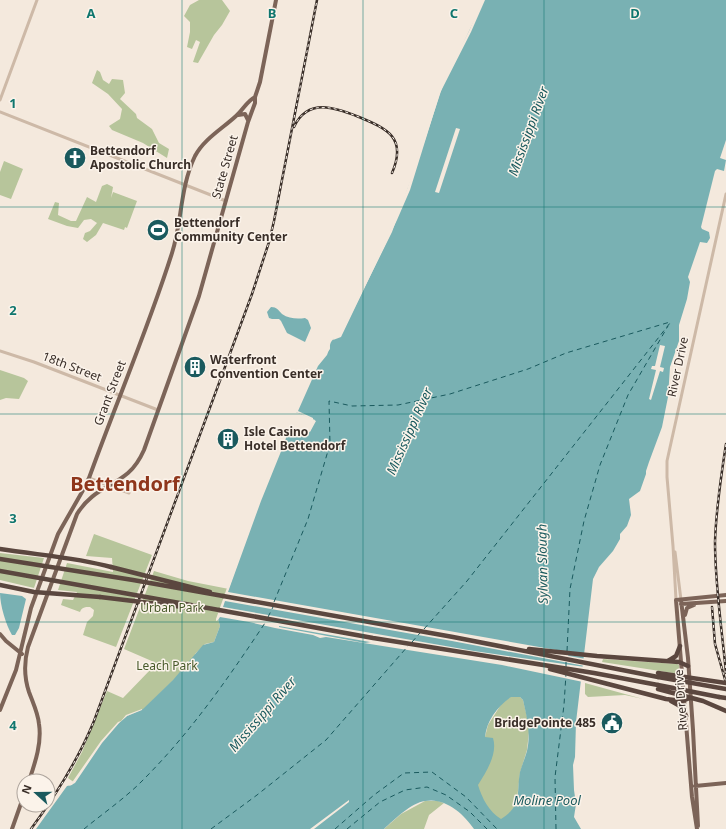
<svg xmlns="http://www.w3.org/2000/svg" width="726" height="829" font-family="'Noto Sans',sans-serif">
	<style>
		.green { fill: #b7c59b }
		.water { fill: #79b1b3; fill-rule: evenodd }
		.pier { fill: #f4e9dd; fill-rule: evenodd }
		.lines { fill: none; stroke-linecap: round; stroke-linejoin: round }
		.ferry { stroke: #1a5a5e; stroke-width: 1; stroke-dasharray: 5 4; stroke-linecap: butt }
		.minor { stroke: #cdb9a7; stroke-width: 3 }
		.major { stroke: #7c6458; stroke-width: 4 }
		.highway { stroke: #5b473f; stroke-width: 4.5 }
		.rail-casing { stroke: #392e28; stroke-width: 2.5 }
		.rail { stroke: #fbf3ea; stroke-width: 1; stroke-dasharray: 3; stroke-linecap: butt }
		.highway-bridge { stroke: #5b473f; stroke-width: 4.5 }
		.grid { fill: none; stroke: #0f766e; stroke-width: 1; stroke-opacity: 0.55 }
		.labels { text-anchor: middle; stroke-width: 3; stroke-linejoin: round; paint-order: stroke }
		.poi-label { font-size: 12px; font-weight: bold; fill: #392e28; stroke: #fbf3ea; text-anchor: start }
		.street-label { font-size: 12px; fill: #392e28; stroke: #fbf3ea }
		.park-label { font-size: 12px; fill: #485a2a; stroke: #fbf3ea }
		.water-label { font-size: 13px; font-style: italic; fill: #1a5a5e; stroke: #fbf3ea }
		.town-label { font-size: 20px; font-weight: bold; fill: #8f361b; stroke: #fbf3ea }
		.grid-label { font-size: 13px; text-anchor: middle; font-weight: bold; fill: #0f766e; stroke: #fbf3ea; stroke-width: 3; stroke-linejoin: round; paint-order: stroke }
	</style>
	<rect width="100%" height="100%" fill="#f4e9dd"/>
	<!-- green -->
	<path class="green" d="M199,0h23l8,11 -8,14 -8,10 -16,28 -5,-1 7,-20 -4,-2 -4,9 -5,-2 3,-15v-10l-6,-6 6,-11z
		M97,70l3,2 3,8 6,4 3,-5 11,1 2,13 -5,6 16,15 1,4 15,11 7,14 10,6 -2,9 -24,-15 -31,-13 -3,-4 11,-7 2,-10 -14,-15 -16,-11z
		M4,161l19,8 -12,30 -11,-4v-23z
		M107,184l6,3 -2,11 2,-6 24,9 -10,27 -2,-1 -1,3 -21,-7 -7,12 -9,7 -4,-3 2,-6 5,-2 7,-8 -6,-4 -7,1 -6,8 -11,-2 -19,-7 7,-17 4,1 -1,12 13,6h5l11,-24 9,5 6,-16z
		M0,370l24,8 4,3 -9,18 -13,-1 -6,2z
		M94,534l58,21 -36,92 -33,-12 4,-13 6,-6 1,-6 -4,-3c-5,0 -8,0 -10,5l-19,-7 2,-6 10,1 4,-8 -19,-2 9,-27 46,9 -1,-14 -26,-2z
		M0,553l44,5 -10,30 -34,-8z
		M154,571l34,10 41,8 -11,30 2,7 -6,16 -9,2 -10,10 6,-1 -57,56 -17,7 -8,7 -31,40 -13,20 -7,-5 14,-26 25,-61 16,7 28,-29 3,-7 -30,-13z
		M603,659l74,5 2,1v9l-77,-12z
		M585,683l58,16 -18,-4 -37,2 -3,-3z
		M510,697h10l3,3 6,25v7l-2,18 -7,23 -4,35 -15,15 -30,-31 17,-67 14,-22z
		M425,801h13l6,2 -15,12 -5,14h-40l17,-15z"/>
	<!-- water -->
	<path class="water" d="M484,0h242v140l-6,18 6,2 -2,11 -7,-2 -2,2 -14,56 1,2 7,3 1,6 -3,5 -7,-1 -1,3 -11,32 2,5 -3,17 -8,26v16l-9,26 -2,30 -6,30 -13,35 -3,9v3l-6,17 -11,8 2,16 -4,11 -7,8v5l-7,12 -14,16 -6,12 -17,143 -1,35 -2,8 1,25 2,14 -2,13 7,12h-107c-10,-15 -29,-32 -49,-28 -14,2 -30,18 -41,28h-70l35,-27v-2l-39,29h-274l31,-43 5,-1 30,-43 17,-19 8,-7 16,-7 30,-29 30,-35 11,-3 6,-16 -2,-7 42,-119 30,-73 5,-1 15,5 5,-11 -19,-8 21,-47 13,-16c-1,-8 4,-11 11,-14l51,-103 33,-92 18,-55zM511,697h9l3,3c4,18 8,33 4,51 -2,7 -5,14 -7,21 -4,22 3,33 -19,47 -12,-7 -19,-21 -23,-34 8,-13 20,-31 15,-47l-8,-1c2,-17 12,-30 26,-40z
		M271,307c6,0 7,3 11,7 7,5 16,5 23,4l3,2 3,8 -6,14 -18,-9 -6,-12 -2,-2h-7l-3,-1 -2,-6z
		M0,593l22,3 4,3 -7,29 -4,7h-3c-6,-10 -12,-30 -12,-42z"/>
	<!-- pier -->
	<path class="pier" d="M482,0h3l-14,32 -31,61 -30,97 -13,30 -55,115 -1,2 -8,3 2,-4 5,-2 2,-4 48,-99 17,-42 34,-105 28,-53z
		M456,128l4,1 -21,64 -4,-1z
		M329,345l1,2 -3,8 -9,11 -20,45 15,7v2l-19,-9 22,-47z
		M660,345l5,1 -5,21 4,1 -1,4 -3,-1 -9,29 -2,-1 7,-29 -5,-1 1,-3h3z
		M314,420l2,1 -6,11 -19,-5 -2,5 2,1 -2,3 -2,-1 -4,11 3,1 -2,3 -2,-1 -21,52 -33,91 334,59 7,5 17,3 -1,7 -133,-25 -227,-40 -2,6 251,44 111,16 -2,15 -81,-17 -176,-28 -6,1 -7,-3 -38,-7 -26,-6 -29,-5 -2,3 -2,1v-2l42,-119 31,-74 4,-2 16,5zM279,626l91,16h1l-6,1 -86,-16z
		M142,709v1l-15,6 -8,7 -17,20 -27,40 -6,3 4,-5 28,-40 17,-19 3,-1 5,-6z"/>
	<g class="lines">
		<!-- ferry -->
		<path class="ferry" d="M274,602l34,-83 22,-75 -1,-43 23,5 46,-1 52,-11 78,-25 38,-16 104,-31
			M268,617l5,-10
			M424,629l43,-48 203,-258
			M412,642l8,-9
			M567,651l3,-62 14,-68 16,-56 28,-70 40,-69
			M566,667v-7
			M84,829c17,-14 37,-28 54,-44 51,-50 89,-105 129,-165
			M211,829l46,-34 69,-55 82,-94
			M335,829l39,-34 30,-22 28,-1 34,25 31,32
			M347,829l33,-27 25,-12 22,-3 19,8 24,17 17,17
			M556,829l-1,-52 9,-72 2,-31"/>
		<!-- minor -->
		<path class="minor" d="M0,100l37,-100
			M0,112l226,89
			M0,351l34,11 124,48
			M89,478l40,15
			M675,552l6,48
			M676,600l-3,-54 -6,-69v-16l59,-267"/>
		<!-- major -->
		<path class="major" d="M238,115l7,-1 3,6
			M681,600l7,58 5,72 5,96
			M681,604l45,-3
			M685,615l2,-7 7,-3
			M0,634l6,7 16,13
			M0,710l16,-40 15,-62 27,-74 24,-42 7,-14c27,-75 59,-149 83,-225 10,-31 8,-66 23,-97 9,-17 27,-27 41,-40 7,-6 11,-15 19,-19
			M29,781c6,-18 13,-38 10,-57 -1,-11 -6,-21 -10,-32 -5,-15 -5,-30 -1,-45l49,-133c15,-24 32,-25 51,-41 7,-6 12,-14 16,-23l55,-154 49,-174 7,-19v-6l5,-15 16,-82
			M695,786l31,-3
			M12,829l12,-34
			M697,829l-5,-32 -16,-197 50,-5"/>
		<!-- highway -->
		<path class="highway" d="M0,549c37,6 75,8 111,18
			M0,585l34,7 66,5
			M223,596l230,41 205,40
			M219,610l154,28 221,35 64,12
			M529,649l68,7 82,6 9,4
			M668,661l8,-5 4,-10
			M550,669l116,30 16,2 8,-3
			M719,697l7,1
			M671,701l9,5 6,10"/>
		<!-- rail casing -->
		<g class="rail-casing">
			<path id="rail" d="M294,127c14,-30 42,-19 65,-10 29,12 48,21 33,56
				M726,444c-5,32 -10,65 -11,98 0,43 7,88 11,131
				M712,607l3,37 11,39
				M31,829c25,-34 47,-69 63,-108l158,-427 17,-52 5,-21 43,-221"/>
		</g>
		<!-- rail -->
		<use href="#rail" class="rail"/>
		<!-- highway-bridge -->
		<path class="highway-bridge" d="M0,559l133,21 90,16
			M111,567l99,25
			M0,571l219,39
			M100,597l100,12
			M658,673l68,10
			M658,677l68,12
			M658,685l61,12
			M658,689l45,12 23,10"/>
	</g>
	<!-- grid -->
	<path class="grid" d="M182,0v829M363,0v829M544,0v829M0,207h726M0,414h726M0,622h726"/>
	<!-- icons -->
	<defs>
		<g id="church-disc" transform="scale(1.15)"><circle r="9.5" fill="#1a5a5e" stroke="#fbf3ea"/><path d="M-1.2-6h2.4v3.5h3.3v2.4h-3.3V6h-2.4V-.1h-3.3v-2.4h3.3Z" fill="#fff"/></g>
		<g id="stadium-disc" transform="scale(1.15)"><circle r="9.5" fill="#1a5a5e" stroke="#fbf3ea"/><path d="M0-5a6.5 5 0 1 0 0 10a6.5 5 0 1 0 0-10ZM-3.5-1.8h7v3.6h-7Z" fill="#fff"/></g>
		<g id="building-disc" transform="scale(1.15)"><circle r="9.5" fill="#1a5a5e" stroke="#fbf3ea"/><path d="M-4-6H4V6H1V3H-1V6H-4ZM-2.5-4.3h1.7v1.8h-1.7ZM.8-4.3h1.7v1.8H.8ZM-2.5-1h1.7V.8h-1.7ZM.8-1h1.7V.8H.8Z" fill="#fff"/></g>
		<g id="civic-disc" transform="scale(1.15)"><circle r="9.5" fill="#1a5a5e" stroke="#fbf3ea"/><path d="M-.6-6.5H3V-4.5H.6V-3L4-1V1h2V6H-6V1h2V-1L-.6-3ZM-1.2 2.5V6h2.4V2.5Z" fill="#fff"/></g>
	</defs>
	<g fill-rule="evenodd">
		<use href="#church-disc" x="75" y="158"/>
		<use href="#stadium-disc" x="158" y="230"/>
		<use href="#building-disc" x="195" y="367"/>
		<use href="#building-disc" x="228" y="439"/>
		<use href="#civic-disc" x="612" y="723"/>
	</g>
	<g class="labels">
		<!-- poi labels -->
		<g class="poi-label">
			<text x="90" y="155">Bettendorf<tspan x="90" dy="14">Apostolic Church</tspan></text>
			<text x="174" y="227">Bettendorf<tspan x="174" dy="14">Community Center</tspan></text>
			<text x="210" y="364">Waterfront<tspan x="210" dy="14">Convention Center</tspan></text>
			<text x="244" y="436">Isle Casino<tspan x="244" dy="14">Hotel Bettendorf</tspan></text>
			<text x="596" y="727" text-anchor="end">BridgePointe 485</text>
		</g>
		<!-- street labels -->
		<g class="street-label">
			<text transform="translate(225 167) rotate(-74)" y="4">State Street</text>
			<text transform="translate(72 367) rotate(21)" y="4">18th Street</text>
			<text transform="translate(678 367) rotate(-78)" y="4">River Drive</text>
			<text transform="translate(110 393) rotate(-69)" y="4">Grant Street</text>
			<text transform="translate(681 700) rotate(-94)" y="4">River Drive</text>
		</g>
		<!-- park labels -->
		<g class="park-label">
			<text x="172" y="612">Urban Park</text>
			<text x="167" y="670">Leach Park</text>
		</g>
		<!-- water labels -->
		<g class="water-label">
			<text transform="translate(528 131) rotate(-70)" y="5">Mississippi River</text>
			<text transform="translate(409 431) rotate(-66)" y="5">Mississippi River</text>
			<text transform="translate(542 564) rotate(-91)" y="5">Sylvan Slough</text>
			<text transform="translate(262 714) rotate(-49)" y="5">Mississippi River</text>
			<text x="547" y="805">Moline Pool</text>
		</g>
		<!-- town labels -->
		<g class="town-label">
			<text x="125" y="491">Bettendorf</text>
		</g>
	</g>
	<g class="grid-label">
		<text x="91" y="18">A</text>
		<text x="272" y="18">B</text>
		<text x="454" y="18">C</text>
		<text x="635" y="18">D</text>
		<text x="13" y="108">1</text>
		<text x="13" y="315">2</text>
		<text x="13" y="523">3</text>
		<text x="13" y="730">4</text>
	</g>
	<!-- north arrow -->
	<g transform="translate(36 793) rotate(291)"><circle r="19" fill="#fbf3ea" stroke="#ada49c"/>
	<path d="M0-3L7 15L0 10L-7 15Z" fill="#1a5a5e"/>
	<text y="-6" font-size="11" font-weight="bold" text-anchor="middle" fill="#392e28">N</text>
	</g>
</svg>
